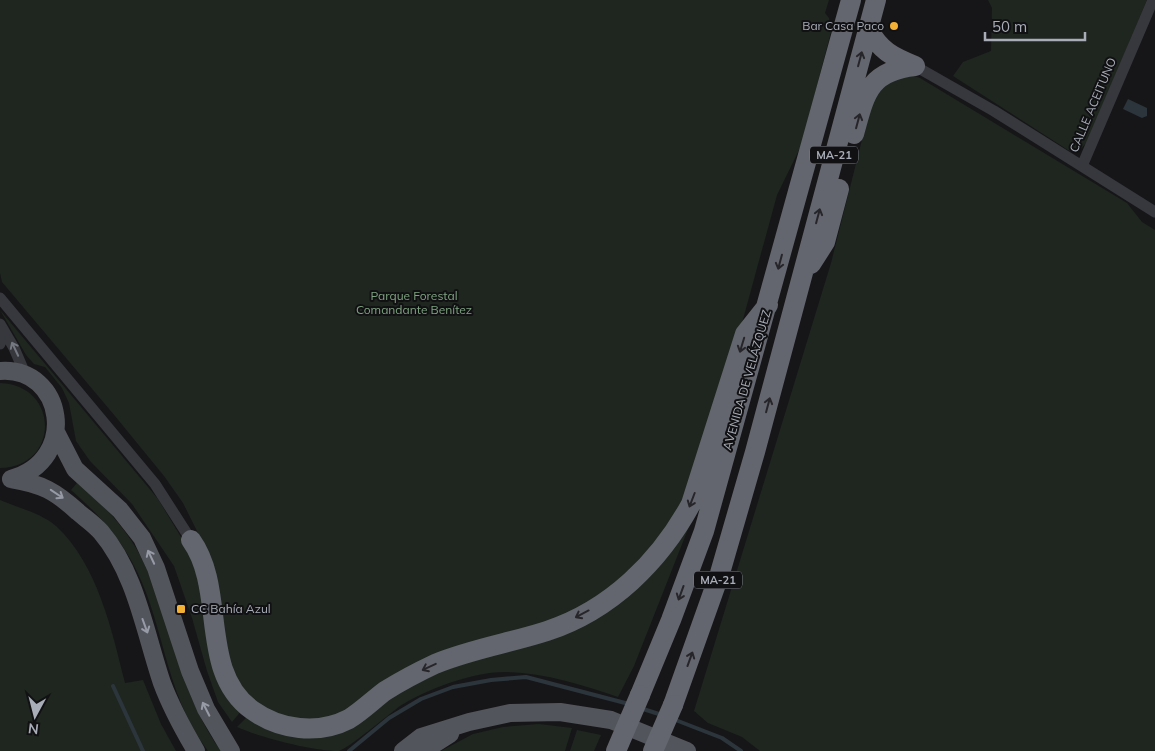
<svg xmlns="http://www.w3.org/2000/svg" width="1155" height="751" font-family="Mulish,sans-serif">
	<style>
		.green { fill: #1e261f }
		.water { fill: #2c353c }
		.lines { fill: none; stroke-linecap: round; stroke-linejoin: round }
		.stream { stroke: #2c353c; stroke-width: 4 }
		.minor { stroke: #37383d; stroke-width: 11 }
		.primary { stroke: #53555c; stroke-width: 18 }
		.motorway { stroke: #63666e; stroke-width: 20 }
		.motorway-bridge { stroke: #63666e; stroke-width: 20 }
		.oneway { stroke: #26262a }
		.oneway2 { stroke: #757881 }
		.oneway3 { stroke: #979ba6 }
		.poi-dot { fill: #f2b134; stroke: #111113; stroke-width: 2 }
		.labels { text-anchor: middle; stroke-width: 4; stroke-linejoin: round; paint-order: stroke }
		.shield { fill: #111113; stroke: #7b7e86; stroke-width: 1 }
		.shield-label { font-size: 11px; font-weight: bold; fill: #a8adb8 }
		.poi-label { font-size: 12px; fill: #a8adb8; stroke: #111113; text-anchor: end }
		.street-label { font-size: 12px; fill: #a8adb8; stroke: #111113 }
		.park-label { font-size: 12px; fill: #7fa381; stroke: #111113 }
	</style>
	<rect width="100%" height="100%" fill="#161618"/>
	<!-- green -->
	<path class="green" d="M0,0h829l-4,13 4,5 2,14 -30,114 -24,49 -47,172 -33,105 -38,72 -65,57 -38,20 -57,19 -150,73 -38,11 -53,-16 -30,-41 -27,-128 -18,-36 -19,-27 -49,-60 -113,-134 -2,-9z
		M988,0h159l-60,142 -9,10h-7l-118,-76 10,-14 28,-11 1,-43z
		M902,72l18,6 207,125 15,19 13,8v521h-395l-18,-14 -34,-14 -14,-12 137,-448 42,-167z
		M0,310l158,189 29,48 56,162 -11,13 -14,-20 -11,-31 -15,-53 -18,-52 -42,-62 -42,-43 -14,-20 -7,-38 -7,-15 -17,-21 -11,-3 -8,-9z
		M0,383c60,2 60,84 0,85z
		M77,483c32,25 60,58 74,96 23,58 32,120 70,172h-13c-45,-59 -43,-131 -77,-191 -16,-28 -36,-49 -60,-70z
		M0,500c18,8 41,13 56,26 42,39 56,105 69,157l18,-3 18,44 15,27h-176z
		M692,519l-58,147 -16,31c-35,-12 -73,-24 -111,-25 -32,-1 -80,17 -107,34 -12,9 -51,42 -61,45 -27,0 -77,-13 -102,-24l12,-12 51,19 118,-55 149,-49z
		M539,724l33,4 -7,23h-124l32,-17 30,-7z
		M577,730l24,5 -7,16h-24z"/>
	<!-- water -->
	<path class="water" d="M1128,99l19,9v8l-5,2 -19,-9z"/>
	<g class="lines">
		<!-- stream -->
		<path class="stream" d="M113,686l30,65
			M640,708l22,7
			M673,719l49,19 19,13
			M349,751l40,-33 32,-19 32,-12 38,-7 35,-3 103,27"/>
		<!-- minor -->
		<path class="minor" d="M915,66l79,45 161,101
			M1082,166l71,-166
			M0,298l155,186 36,56
			M0,324l14,24 12,28
			M0,332v12"/>
		<!-- primary -->
		<path class="primary" d="M0,371c64,-5 80,89 11,108
			M56,432l19,37 45,41 22,28 14,30 34,103 16,38 25,42
			M11,479c31,5 44,12 67,33 7,6 16,12 23,20 35,41 44,101 61,151 9,24 21,46 34,68
			M403,751l18,-14 48,-15 41,-9 50,-1 51,8 76,31
			M423,751l27,-17"/>
		<!-- motorway -->
		<path class="motorway" d="M868,29c13,22 23,27 47,37
			M854,134c11,-39 14,-63 61,-68
			M811,264l14,-22 14,-53
			M191,540c36,50 7,131 61,170 28,20 66,25 97,9 13,-8 24,-19 36,-28 16,-10 33,-19 50,-27 36,-15 75,-21 112,-33 64,-21 113,-70 144,-127l54,-170 23,-29
			M640,695l31,-75 33,-89 147,-531
			M673,705l47,-132 35,-121 121,-452"/>
		<!-- motorway-bridge -->
		<path class="motorway-bridge" d="M616,751l24,-56
			M653,751l20,-46"/>
	</g>
	<!-- one-way arrows -->
	<defs><path id="oneway-shaft" d="M-6 0H5M1.5-3L5.5 0L1.5 3" fill="none" stroke-width="1.6" stroke-linecap="round" stroke-linejoin="round" transform="scale(1.25)"/></defs>
	<g class="oneway">
		<use href="#oneway-shaft" transform="translate(860 59) rotate(-75)"/>
		<use href="#oneway-shaft" transform="translate(858 121) rotate(-75)"/>
		<use href="#oneway-shaft" transform="translate(818 216) rotate(-75)"/>
		<use href="#oneway-shaft" transform="translate(780 262) rotate(105)"/>
		<use href="#oneway-shaft" transform="translate(742 345) rotate(107)"/>
		<use href="#oneway-shaft" transform="translate(768 405) rotate(-75)"/>
		<use href="#oneway-shaft" transform="translate(692 500) rotate(111)"/>
		<use href="#oneway-shaft" transform="translate(681 593) rotate(110)"/>
		<use href="#oneway-shaft" transform="translate(582 614) rotate(152)"/>
		<use href="#oneway-shaft" transform="translate(690 659) rotate(-70)"/>
		<use href="#oneway-shaft" transform="translate(429 667) rotate(155)"/>
	</g>
	<use class="oneway2" href="#oneway-shaft" transform="translate(15 349) rotate(-115)"/>
	<g class="oneway3">
		<use href="#oneway-shaft" transform="translate(57 494) rotate(34)"/>
		<use href="#oneway-shaft" transform="translate(151 557) rotate(-115)"/>
		<use href="#oneway-shaft" transform="translate(145 626) rotate(70)"/>
		<use href="#oneway-shaft" transform="translate(206 709) rotate(-117)"/>
	</g>
	<!-- markers -->
	<g class="poi-dot">
		<circle cx="894" cy="26" r="5"/>
		<rect x="176" y="604" width="10" height="10" rx="2.5"/>
	</g>
	<g class="labels">
		<!-- shield labels -->
		<g class="shield">
			<rect x="810" y="146.5" width="48" height="17" rx="4"/>
			<rect x="694" y="571.5" width="48" height="17" rx="4"/>
		</g>
		<g class="shield-label">
			<text x="834" y="159">MA-21</text>
			<text x="718" y="584">MA-21</text>
		</g>
		<!-- poi labels -->
		<g class="poi-label">
			<text x="884" y="30">Bar Casa Paco</text>
			<text x="191" y="613" text-anchor="start">CC Bahía Azul</text>
		</g>
		<!-- street labels -->
		<g class="street-label">
			<text transform="translate(1093 105) rotate(-67)" y="4">CALLE ACEITUNO</text>
			<text transform="translate(747 380) rotate(-74)" y="4">AVENIDA DE VELÁZQUEZ</text>
		</g>
		<!-- park labels -->
		<g class="park-label">
			<text x="414" y="300">Parque Forestal<tspan x="414" dy="14">Comandante Benítez</tspan></text>
		</g>
	</g>
	<!-- north arrow -->
	<g transform="translate(35 716) rotate(187)" stroke="#111113" stroke-width="4" paint-order="stroke">
	<path d="M0-4L9 19L0 12L-9 19Z" fill="#a8adb8"/>
	<text y="-8" font-size="14" font-weight="bold" text-anchor="middle" fill="#a8adb8">N</text>
	</g>
	<!-- scale -->
	<path d="M985 32v8h100v-8" fill="none" stroke="#a8adb8" stroke-width="2.5"/>
	<text x="992" y="32" font-size="15" fill="#a8adb8" stroke="#111113" stroke-width="4" paint-order="stroke">50 m</text>
</svg>
